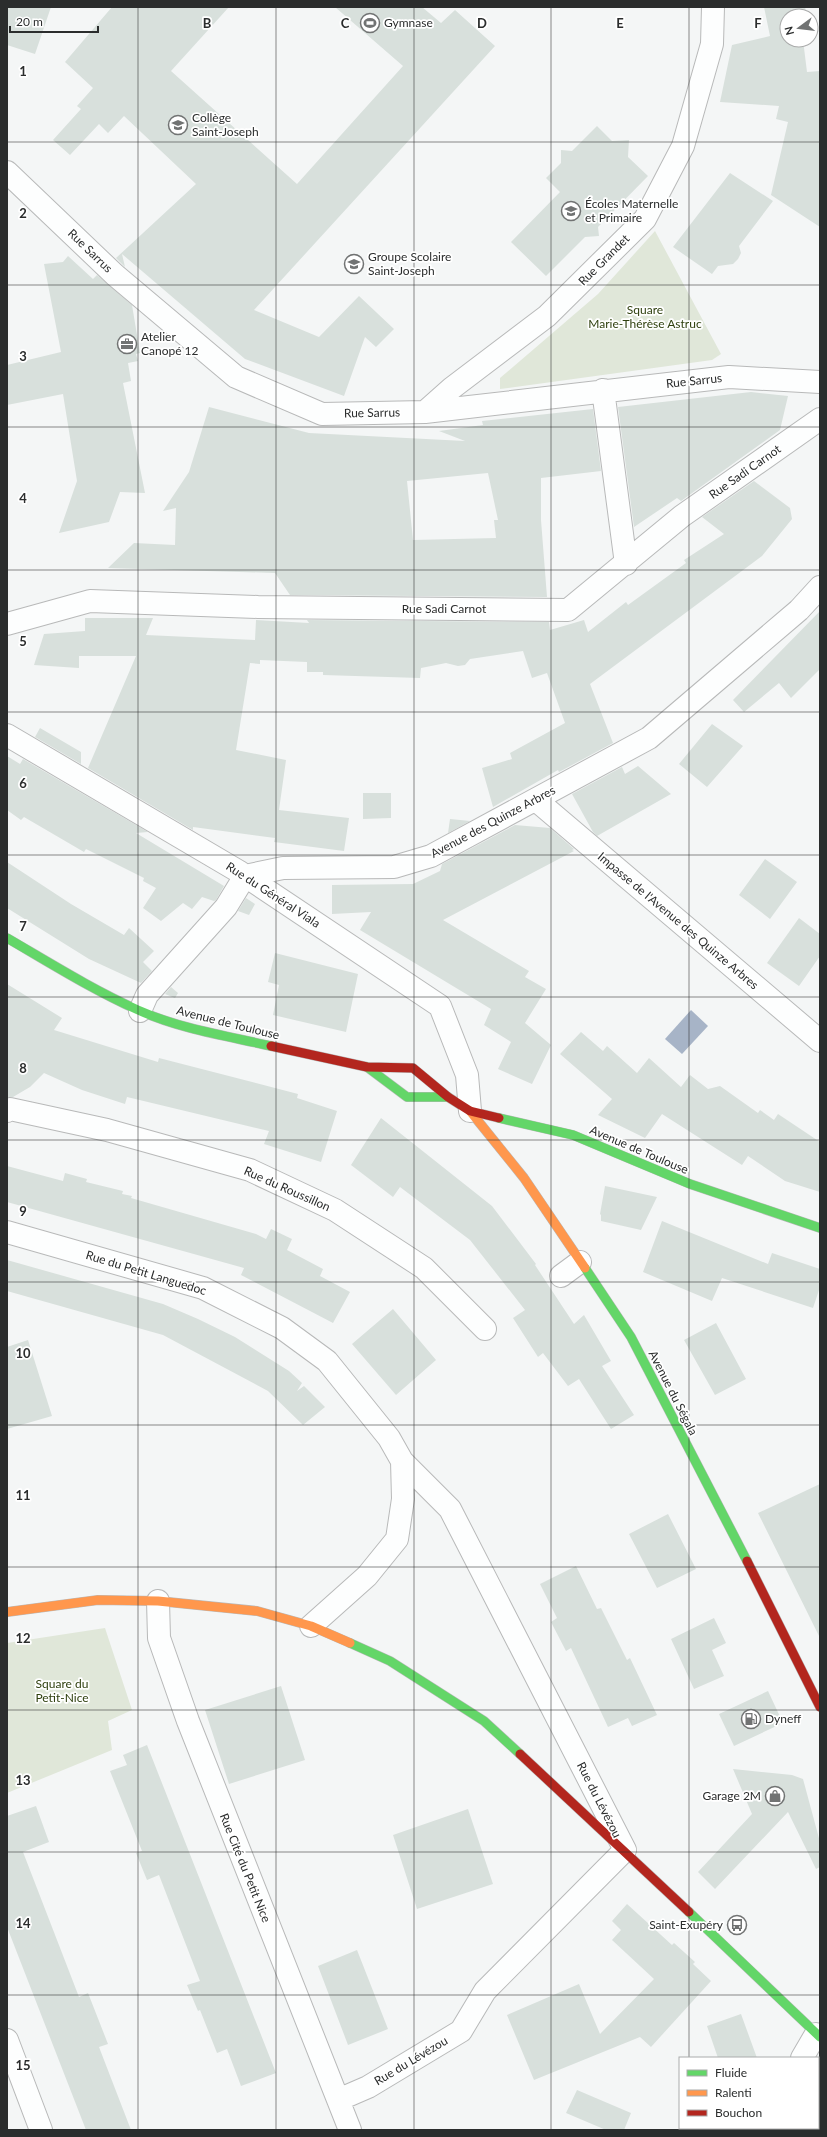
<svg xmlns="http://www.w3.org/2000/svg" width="827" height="2137" font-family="Lato,sans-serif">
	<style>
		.green { fill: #e0e7d9 }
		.water { fill: #a7b4c7 }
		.building { fill: #d8e0dc; fill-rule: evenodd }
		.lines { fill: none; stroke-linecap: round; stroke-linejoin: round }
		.street-casing { stroke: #b8b9b9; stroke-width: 24 }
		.fast-casing { stroke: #b8b9b9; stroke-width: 10 }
		.slow-casing { stroke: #b8b9b9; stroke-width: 10 }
		.jam-casing { stroke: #b8b9b9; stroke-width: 10 }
		.street { stroke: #fdfefe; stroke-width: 22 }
		.fast { stroke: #63d668; stroke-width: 9 }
		.slow { stroke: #ff974d; stroke-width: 9 }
		.jam { stroke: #b3261e; stroke-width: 9 }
		.grid { fill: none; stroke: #2b2d2d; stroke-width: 1; stroke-opacity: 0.55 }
		.labels { text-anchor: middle; stroke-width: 3.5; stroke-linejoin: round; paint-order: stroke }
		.poi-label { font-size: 12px; fill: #2b2d2d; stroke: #fff; text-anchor: start }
		.street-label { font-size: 12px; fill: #2b2d2d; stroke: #fff }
		.park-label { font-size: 12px; fill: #2f400f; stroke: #fff }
		.grid-label { font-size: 13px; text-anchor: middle; font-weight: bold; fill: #2b2d2d; stroke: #fff; stroke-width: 3.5; stroke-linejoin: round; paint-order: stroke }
	</style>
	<rect width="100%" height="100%" fill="#f4f6f6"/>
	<!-- green -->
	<path class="green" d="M655,231l66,123 -9,6 -212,29v-11l98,-84z
		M105,1628l27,82 -24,11 4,29 -105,43v-150z"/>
	<!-- water -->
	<path class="water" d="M691,1010l17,16 -26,28 -17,-15z"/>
	<!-- building -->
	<path class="building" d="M7,7h44l-16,47 -28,-9z
		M112,7h117l-58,64 126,113 106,-118 -68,-59h87l19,16 14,-13 40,36 -241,264 65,27 40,-41 35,33 -18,18 -11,-10 -21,59 -99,-37 -123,-105 3,13 -9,-9 80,-74 -72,-68 -16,17 -9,-9 -29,31 -17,-15 28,-31 -4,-3 16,-18 -28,-26z
		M764,7h41l2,9h-20v24h16l4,32 13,-1v156l-49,-32 17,-73 -12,-3 3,-13 -59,-4 12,-57 38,-9z
		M597,126l15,15 17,-1 -1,17 20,19 -50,51 1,9 -14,1 -39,39 -35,-34 49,-50 -14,-14 15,-15v-13l11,1z
		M730,173l43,28 -34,45 2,7 -3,6 -5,5 -15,2 -6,8 -39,-27z
		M68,256l25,23 4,-4 35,30 8,48 -4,1 2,7 -10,2 3,18 -8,2 22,110 -25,-1 -11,30 -50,11 18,-52 -14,-87 -56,11v-40l54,-13 -17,-88 19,-2z
		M751,392l37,4 -8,34 -99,71 -4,-3 -43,29 -16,-120z
		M209,407l100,26 156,8 -26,-10 44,-6 -1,-4 111,-12 8,62 -60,7v42l6,77 -257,-2 -15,-22 -167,-5 26,-25 41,2 1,-37 -13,3 26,-39zM488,473l10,47h-4l2,18 -83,2 -6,-59z
		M754,481l36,27 2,11 -30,37 -172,128 23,59 -54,29 -1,-2 -65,37 -11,-39 30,-9 -2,-6 55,-30 -18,-50 -15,5 -9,-27 -53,8 -5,6 -7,1 -12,-3 -25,5 -1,10 -97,-3v-3h-16v-10l-47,-2v4l-10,-1 -14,87 50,10 -7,50 70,8 -5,33 -70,-9 1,-4 -82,-11v3l-105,-62 48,-112h-57v12l-45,-3 10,-31 41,-3v-13h68l-7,17 109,5 1,-20 53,3 -2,-3 242,2 1,8 34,-10 4,12 38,-30 2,3 58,-42 -2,-3 40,-26 -22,-17z
		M820,611v58l-29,29 -12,-15 -35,29 -11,-12z
		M712,724l31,22 -36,41 -28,-23z
		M40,728l41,24v12l-46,-27z
		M7,756l13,8 3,-5 125,73 -12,1 88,53 -8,14 -2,1 -12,-4 -10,12 -9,-6 -22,18 -18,-13 13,-20 -13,-7 1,-3 -58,-29 -2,3 -60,-35 -3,3 -14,-10z
		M638,766l33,28 -74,42 -4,-4 -21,-38 50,-27 3,7z
		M363,793h28v25l-28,1z
		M450,819l20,2 -22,12z
		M515,825l35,3 24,21 -2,1 2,1 -131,69 86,51 -4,6 21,12 -21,34 26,22 -19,39 -34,-15 13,-27 -27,-17 7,-16 -131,-79 11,-18 -39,2v-29l81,-1 27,-13 2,-7z
		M765,859l32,23 -27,37 -31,-24z
		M7,862l64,42 53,31 5,-7 25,23 -11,11 9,9 -11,12 -52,-24 -82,-51z
		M246,898l9,6 -6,11 -11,-4z
		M799,918l21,16v22l-21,30 -32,-23z
		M275,953l83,21 -12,58 -73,-17 6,-30 -11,-3z
		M7,984l55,34 -8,12 104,32 1,-4 139,36 -1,4 40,13 -16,51 -57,-18 5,-13 -142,-34 -2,7 -43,-14 -38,-17 -14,14 -17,10h-6z
		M171,987l7,6 -3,5 -10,-4z
		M581,1032l22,19 4,-5 30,27 12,-15 32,29 9,-12 18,14 12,-3 38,27 2,-3 14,10 4,-6 42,28v50l-35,-11 -37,-25 -6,9 -80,-51 -17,24 -47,-23 14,-16 -52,-45z
		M381,1118l111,88 44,58 -1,1 39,59 10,-9 27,46 -9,5 32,49 -23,14 -32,-50 -11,7 -25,-33 -5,4 -25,-39 12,-8 -55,-70 -70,-53 -7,10 -42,-32z
		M7,1166l56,15 2,-8 22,6 -1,3 37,9 -1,3 10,2 -1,2 125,36 10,5 5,-10 21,10 -5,11 36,19 -3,7 30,16 -17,31 -92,-48 3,-7 -237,-66z
		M605,1186l52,11 -16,33 -40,-9v-6l-1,-1z
		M662,1221l106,43 4,-11 48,16v18l-7,21 -91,-30 -10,23 -69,-29z
		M7,1260l156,44 35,15 37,18 54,34 13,12 -5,8 7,-5 21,21 -22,18 -35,-34 -105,-56 -156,-44z
		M393,1309l43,51 -40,35 -44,-51z
		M716,1323l30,56 -31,16 -31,-55z
		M28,1340l24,76 -45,13v-82z
		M820,1484v154l-62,-125z
		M668,1514l28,55 -39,19 -28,-54z
		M576,1566l21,43 4,-1 26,52 3,-2 27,57 -25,11 -4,-8 -20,9 -37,-79 -5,3 -15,-29 6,-4 -17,-34z
		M714,1618l12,25 -14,7 12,26 -30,13 -23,-50z
		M281,1686l24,74 -76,24 -24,-74z
		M768,1691l15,32 -49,23 -15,-32z
		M147,1745l129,328 -35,13 -14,-37 -10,4 -17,-43 -2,1 -11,-26 13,-4 -41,-106 -12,5 -11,-27 6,-2 -32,-80 17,-6 -4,-10z
		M733,1769l59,6 11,4 17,63v25l-4,2 -28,-57 -73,77 -17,-17 54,-58z
		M36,1806l13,36 -26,10 56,145 9,-4 20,51 -9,3 32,83h-45l-79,-203v-111z
		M468,1809l25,75 -76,25 -24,-74z
		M627,1904l45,41 2,-2 21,19 -2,2 18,17 -60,66 -11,-10 -106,43 -27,-65 72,-31 21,50 54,-55 -42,-39 9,-10 -9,-9z
		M357,1950l31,79 -40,16 -30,-79z
		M741,2014l16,44h-39l-11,-32z
		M577,2090l54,23 -7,17h-18l-40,-17z"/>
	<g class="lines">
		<!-- street casing -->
		<g class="street-casing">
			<path id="street" d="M7,172l108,103 121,102 86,37 103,-2 304,-35 91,5
				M603,390l23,174
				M425,412l27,-24 95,-72 98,-97 38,-73 29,-102 1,-37
				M7,624l83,-23 168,6 310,3 114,-94 138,-97
				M7,735l231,136 202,135 27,69 3,36
				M536,800l284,241
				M140,1011l7,-16 79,-88 19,-31 38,-8 111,-1 37,-11 218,-118 150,-128 21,-23
				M7,1111l3,-2 97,21 143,40 85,40 89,58 61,61
				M7,1232l196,56 79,40 45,33 62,77 13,23 1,38 -6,40 -30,37 -56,50
				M561,1276l19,-14
				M158,1601l1,37 29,83 162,409
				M7,2040l34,90
				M802,2058l14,-24
				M338,2100l30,-13 93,-56 24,-40 140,-141 -175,-341 -48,-48
				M762,2130l1,-2"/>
		</g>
		<!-- fast casing -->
		<g class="fast-casing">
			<path id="fast" d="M7,938c43,25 86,52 131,72 42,19 89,26 133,36
				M367,1067l40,30h41
				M499,1118l74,17 117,49 130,44
				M585,1268l46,69 116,224
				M350,1643l40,18 94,60 36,33
				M689,1912l131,125"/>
		</g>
		<!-- slow casing -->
		<g class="slow-casing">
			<path id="slow" d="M470,1111l54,67 61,90
				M7,1612l91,-12 60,1 99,10 54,15 39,17"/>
		</g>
		<!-- jam casing -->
		<g class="jam-casing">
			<path id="jam" d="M271,1046l96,21 46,1 35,29 22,14 29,7
				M747,1561l73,146
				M520,1754l169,158"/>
		</g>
		<!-- street -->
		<use href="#street" class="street"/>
		<!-- fast -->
		<use href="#fast" class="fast"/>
		<!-- slow -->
		<use href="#slow" class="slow"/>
		<!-- jam -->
		<use href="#jam" class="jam"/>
	</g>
	<!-- grid -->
	<path class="grid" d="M138,7v2123M276,7v2123M414,7v2123M551,7v2123M689,7v2051M7,142h813M7,285h813M7,427h813M7,570h813M7,712h813M7,855h813M7,997h813M7,1140h813M7,1282h813M7,1425h813M7,1567h813M7,1710h813M7,1852h813M7,1995h813M689,2128v2"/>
	<!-- icons -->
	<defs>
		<g id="stadium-ring" transform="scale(1)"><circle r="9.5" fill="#fff" stroke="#717373" stroke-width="1.5"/><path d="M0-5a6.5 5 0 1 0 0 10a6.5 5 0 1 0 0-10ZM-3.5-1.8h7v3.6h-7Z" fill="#717373"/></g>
		<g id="school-ring" transform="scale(1)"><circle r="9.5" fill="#fff" stroke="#717373" stroke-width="1.5"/><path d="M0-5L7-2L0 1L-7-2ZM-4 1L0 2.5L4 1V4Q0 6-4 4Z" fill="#717373"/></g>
		<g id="office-ring" transform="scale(1)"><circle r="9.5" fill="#fff" stroke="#717373" stroke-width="1.5"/><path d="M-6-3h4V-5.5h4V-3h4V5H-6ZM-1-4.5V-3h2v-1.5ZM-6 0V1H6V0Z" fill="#717373"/></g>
		<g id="fuel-ring" transform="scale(1)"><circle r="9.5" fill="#fff" stroke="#717373" stroke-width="1.5"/><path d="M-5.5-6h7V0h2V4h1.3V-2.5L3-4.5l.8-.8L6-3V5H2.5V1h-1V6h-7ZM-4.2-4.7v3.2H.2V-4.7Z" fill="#717373"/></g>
		<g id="shop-ring" transform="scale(1)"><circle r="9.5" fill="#fff" stroke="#717373" stroke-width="1.5"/><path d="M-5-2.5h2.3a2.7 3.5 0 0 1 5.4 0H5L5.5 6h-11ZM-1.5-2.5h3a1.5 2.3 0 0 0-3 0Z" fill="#717373"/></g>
		<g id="bus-ring" transform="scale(1)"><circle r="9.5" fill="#fff" stroke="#717373" stroke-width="1.5"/><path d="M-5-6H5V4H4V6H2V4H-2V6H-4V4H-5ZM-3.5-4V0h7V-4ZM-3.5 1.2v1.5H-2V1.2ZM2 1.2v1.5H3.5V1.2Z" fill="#717373"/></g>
	</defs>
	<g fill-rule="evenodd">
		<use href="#stadium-ring" x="370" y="23"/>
		<use href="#school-ring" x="178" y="125"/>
		<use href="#school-ring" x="571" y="211"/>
		<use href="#school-ring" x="354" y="264"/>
		<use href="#office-ring" x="127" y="344"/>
		<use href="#fuel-ring" x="751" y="1719"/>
		<use href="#shop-ring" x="775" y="1796"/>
		<use href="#bus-ring" x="737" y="1925"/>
	</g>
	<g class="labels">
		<!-- poi labels -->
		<g class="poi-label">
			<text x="384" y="27">Gymnase</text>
			<text x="192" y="122">Collège<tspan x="192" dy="14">Saint-Joseph</tspan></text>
			<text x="585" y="208">Écoles Maternelle<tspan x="585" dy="14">et Primaire</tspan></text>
			<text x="368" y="261">Groupe Scolaire<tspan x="368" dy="14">Saint-Joseph</tspan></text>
			<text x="141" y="341">Atelier<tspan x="141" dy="14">Canopé 12</tspan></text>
			<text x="765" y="1723">Dyneff</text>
			<text x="761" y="1800" text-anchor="end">Garage 2M</text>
			<text x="723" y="1929" text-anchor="end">Saint-Exupéry</text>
		</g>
		<!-- street labels -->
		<g class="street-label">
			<text transform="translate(90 251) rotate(44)" y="4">Rue Sarrus</text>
			<text transform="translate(604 260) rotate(-45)" y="4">Rue Grandet</text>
			<text transform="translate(694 381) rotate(-6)" y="4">Rue Sarrus</text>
			<text transform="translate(372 413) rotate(-1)" y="4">Rue Sarrus</text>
			<text transform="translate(745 472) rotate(-35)" y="4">Rue Sadi Carnot</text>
			<text x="444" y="613">Rue Sadi Carnot</text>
			<text transform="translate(493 822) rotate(-28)" y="4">Avenue des Quinze Arbres</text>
			<text transform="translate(273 895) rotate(33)" y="4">Rue du Général Viala</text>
			<text transform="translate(678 921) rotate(40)" y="4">Impasse de l'Avenue des Quinze Arbres</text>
			<text transform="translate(228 1023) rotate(14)" y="4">Avenue de Toulouse</text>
			<text transform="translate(639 1150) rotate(23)" y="4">Avenue de Toulouse</text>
			<text transform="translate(287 1189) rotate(24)" y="4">Rue du Roussillon</text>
			<text transform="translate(146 1273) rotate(17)" y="4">Rue du Petit Languedoc</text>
			<text transform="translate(673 1393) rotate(63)" y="4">Avenue du Ségala</text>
			<text transform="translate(599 1800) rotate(63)" y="4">Rue du Lévézou</text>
			<text transform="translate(245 1868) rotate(68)" y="4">Rue Cité du Petit Nice</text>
			<text transform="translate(411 2061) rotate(-31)" y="4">Rue du Lévézou</text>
		</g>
		<!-- park labels -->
		<g class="park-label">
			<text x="645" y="314">Square<tspan x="645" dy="14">Marie-Thérèse Astruc</tspan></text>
			<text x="62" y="1688">Square du<tspan x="62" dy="14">Petit-Nice</tspan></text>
		</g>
	</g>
	<g class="grid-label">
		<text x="207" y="28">B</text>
		<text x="345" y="28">C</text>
		<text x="482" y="28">D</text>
		<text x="620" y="28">E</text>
		<text x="758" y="28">F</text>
		<text x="23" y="76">1</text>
		<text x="23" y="218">2</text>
		<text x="23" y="361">3</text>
		<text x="23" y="503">4</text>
		<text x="23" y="646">5</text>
		<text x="23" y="788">6</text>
		<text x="23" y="931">7</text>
		<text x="23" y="1073">8</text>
		<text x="23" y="1216">9</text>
		<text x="23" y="1358">10</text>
		<text x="23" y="1500">11</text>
		<text x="23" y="1643">12</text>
		<text x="23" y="1785">13</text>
		<text x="23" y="1928">14</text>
		<text x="23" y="2070">15</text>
	</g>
	<!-- border -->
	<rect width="827" height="2137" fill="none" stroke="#2b2d2d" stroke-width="16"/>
	<!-- legend -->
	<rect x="679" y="2057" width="140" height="72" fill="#ffffff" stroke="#aaabab"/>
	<rect x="687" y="2070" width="20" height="6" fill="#63d668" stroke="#aaabab"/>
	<text x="715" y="2077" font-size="12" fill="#2b2d2d">Fluide</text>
	<rect x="687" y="2090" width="20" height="6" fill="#ff974d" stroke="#aaabab"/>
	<text x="715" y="2097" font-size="12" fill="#2b2d2d">Ralenti</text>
	<rect x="687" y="2110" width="20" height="6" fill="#b3261e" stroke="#aaabab"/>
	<text x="715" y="2117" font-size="12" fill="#2b2d2d">Bouchon</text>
	<!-- north arrow -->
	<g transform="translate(799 28) rotate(255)"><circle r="19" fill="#ffffff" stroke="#aaabab"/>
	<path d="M0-3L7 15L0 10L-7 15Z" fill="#717373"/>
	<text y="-6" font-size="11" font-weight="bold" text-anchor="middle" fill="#2b2d2d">N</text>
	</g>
	<!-- scale -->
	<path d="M10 26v6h88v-6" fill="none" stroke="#2b2d2d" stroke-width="2"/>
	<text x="16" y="26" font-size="12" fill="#2b2d2d" stroke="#ffffff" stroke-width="3" paint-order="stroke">20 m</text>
</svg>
